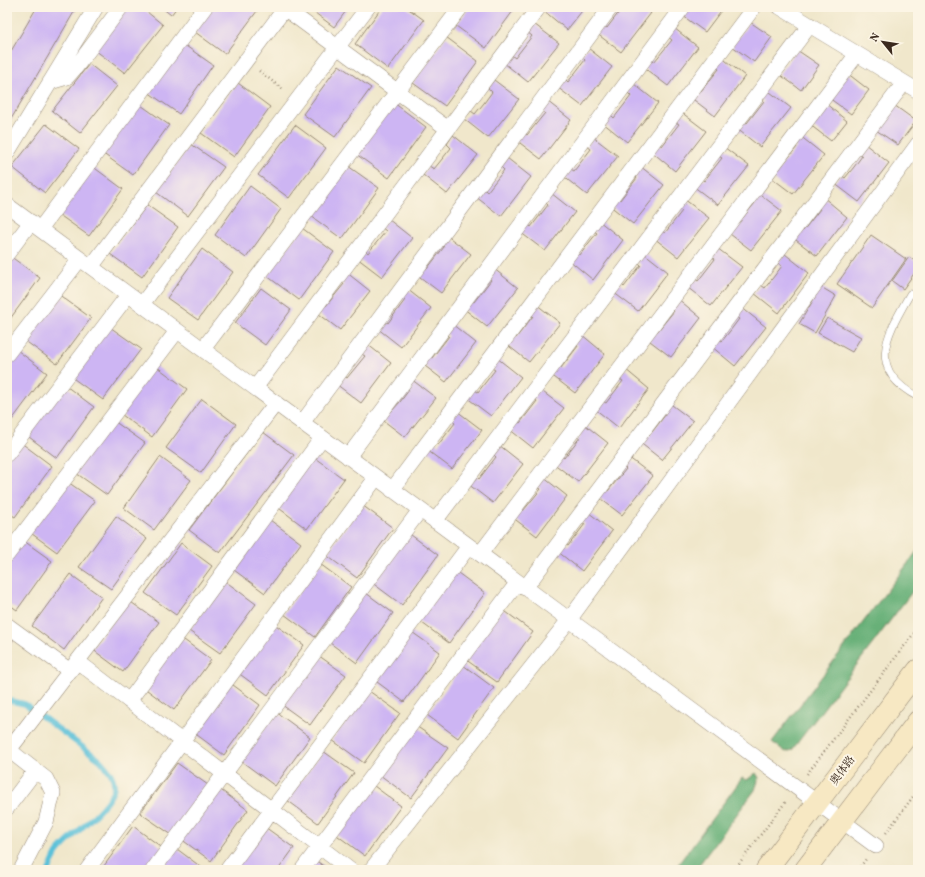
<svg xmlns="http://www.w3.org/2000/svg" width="925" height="877" font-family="Vollkorn,'Noto Serif SC',serif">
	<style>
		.forest { fill: #67b078; stroke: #516d4b }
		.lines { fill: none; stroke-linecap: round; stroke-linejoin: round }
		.stream { stroke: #5cc1d9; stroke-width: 5.5 }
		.building { fill: #cdb5f3 }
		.lane-casing { stroke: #968874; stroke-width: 8 }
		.street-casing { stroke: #968874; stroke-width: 16 }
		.secondary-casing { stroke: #968874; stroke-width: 22 }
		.path { stroke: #968874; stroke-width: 2.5; stroke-dasharray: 1 3; stroke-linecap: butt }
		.lane { stroke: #fff; stroke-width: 7 }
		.street { stroke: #fff; stroke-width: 15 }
		.secondary { stroke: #f7e8c3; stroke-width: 21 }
		.labels { text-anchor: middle; stroke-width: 4; stroke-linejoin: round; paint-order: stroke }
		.street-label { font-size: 11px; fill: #3b2a1e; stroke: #fcf5e5 }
	</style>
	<rect width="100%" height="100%" fill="#fcf5e5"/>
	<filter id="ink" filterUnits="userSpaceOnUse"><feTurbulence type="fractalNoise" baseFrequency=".025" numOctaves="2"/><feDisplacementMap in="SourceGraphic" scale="8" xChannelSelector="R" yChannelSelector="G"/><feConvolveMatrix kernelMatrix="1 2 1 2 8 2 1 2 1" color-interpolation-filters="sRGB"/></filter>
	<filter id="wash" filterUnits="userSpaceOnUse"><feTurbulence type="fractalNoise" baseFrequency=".012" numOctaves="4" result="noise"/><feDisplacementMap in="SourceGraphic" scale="16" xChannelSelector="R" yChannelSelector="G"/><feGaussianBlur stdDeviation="0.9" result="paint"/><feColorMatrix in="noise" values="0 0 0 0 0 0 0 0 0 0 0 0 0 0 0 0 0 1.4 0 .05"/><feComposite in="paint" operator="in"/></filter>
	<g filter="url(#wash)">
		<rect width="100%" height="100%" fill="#f0e7cb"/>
		<!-- forest -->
		<path class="forest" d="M918,550v34l-126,166 -6,2 -14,-10z
			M756,773l3,5 -4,12 -60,80h-21l68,-92 5,2z"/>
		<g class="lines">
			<!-- stream -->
			<path class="stream" d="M7,700l18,4 75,56c7,8 15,16 14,27 -2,18 -45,50 -57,66 -3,5 -5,11 -8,17"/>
		</g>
		<g id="blocks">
			<!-- building -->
			<path class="building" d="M37,7h40l-70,119v-68z
				M128,7h13l22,18 -38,48 -30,-23z
				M161,7h16l-6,8z
				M213,7h47l-35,47 -30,-22z
				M307,7h42l-15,20z
				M382,7h24l18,13 -36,49 -33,-25z
				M470,7h46l-30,41 -30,-22z
				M545,7h40l-18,23 -24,-20z
				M623,7h20l8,6 -30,39 -25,-19 7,-8 4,3z
				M690,7h31l2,1 -18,24 -22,-16z
				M750,22l22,15 -18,25 -22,-16z
				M534,24l25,19 -31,39 -24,-19 6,-9 5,4 17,-22 -5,-4z
				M674,28l24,19 -30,39 -25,-19 7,-9 4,4 18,-22 -5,-4z
				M446,37l32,24 -33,45 -32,-23z
				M183,44l30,21 -34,49 -31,-22z
				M588,48l24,19 -30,39 -25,-19 7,-9 4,4 17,-22 -4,-4z
				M797,50l22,15 -18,25 -22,-16z
				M721,57l24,19 -30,40 -25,-19 7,-9 4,3 18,-22 -5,-3z
				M89,64l28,22 -37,47 -28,-22z
				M339,65l32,23 -36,49 -32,-23z
				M847,73l22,17 -18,24 -22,-16z
				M494,80l25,19 -31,39 -24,-19 7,-8 4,3 9,-11 8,-11 -4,-4z
				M238,83l32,24 -36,50 -33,-24z
				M634,84l24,19 -31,39 -24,-19 7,-9 4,4 17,-22 -4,-4z
				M766,89l25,19 -31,39 -24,-19 6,-8 5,3 17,-22 -5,-3z
				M547,101l24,19 -30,39 -25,-19 7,-8 4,3 18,-22 -5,-3z
				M138,103l31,22 -36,50 -31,-22z
				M394,103l32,24 -37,51 -33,-24z
				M825,103l22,18 -16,20 -22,-17z
				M894,105l22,16 -18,24 -22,-15z
				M681,112l25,19 -31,40 -24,-20 6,-8 5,3 17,-22 -5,-3z
				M46,124l33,25 -34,44 -33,-26z
				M295,125l31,23 -37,50 -31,-23z
				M453,135l25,20 -31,39 -24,-19 6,-9 5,3 17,-21 -4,-4z
				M799,135l25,20 -31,39 -25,-19 11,-6 18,-22 -5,-3z
				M593,137l25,19 -31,39 -24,-19 6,-8 5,3 17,-22 -4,-3z
				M191,144l33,23 -36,49 -32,-24z
				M865,144l24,19 -30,39 -25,-19 7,-8 4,3 9,-11 8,-11 -4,-3z
				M724,147l25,19 -31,39 -25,-19 7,-9 4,4 18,-23 -5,-3z
				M507,158l24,19 -30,39 -25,-19 7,-9 4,4 17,-22 -4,-4z
				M92,166l31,23 -34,47 -31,-22z
				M348,166l31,22 -37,51 -31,-23z
				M640,166l24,19 -31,39 -24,-19 7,-9 4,4 17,-22 -4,-4z
				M250,186l31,23 -35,49 -31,-23z
				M757,192l25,19 -31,39 -25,-19 7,-9 4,3 18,-22 -5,-3z
				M551,193l24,19 -30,39 -25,-19 7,-9 4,4 17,-22 -4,-4z
				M823,197l24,20 -30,39 -25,-19 7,-9 4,3 17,-22 -4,-3z
				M684,199l25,19 -31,39 -24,-19 6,-8 5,3 17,-22 -5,-4z
				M147,205l31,22 -36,50 -32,-23z
				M388,219l24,19 -30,39 -25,-19 7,-9 4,4 18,-22 -5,-4z
				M599,221l24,19 -30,40 -24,-20 6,-8 5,3 8,-11 9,-11 -5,-3z
				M302,228l32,24 -35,48 -32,-24z
				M446,235l25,19 -30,39 -25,-19 7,-8 4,3 17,-22 -4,-3z
				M871,235l35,24 -34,49 -35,-24z
				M717,248l25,19 -31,39 -24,-19 7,-9 4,3 17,-22 -4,-3z
				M202,249l31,23 -35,48 -31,-22z
				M644,253l24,19 -30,39 -25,-19 7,-9 4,4 17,-22 -4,-4z
				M785,254l24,19 -30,40 -25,-20 7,-8 4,3 17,-22 -4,-3z
				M10,256l30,22 -33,45v-63z
				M909,257l9,6v5l-15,21 -11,-8z
				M493,268l25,20 -31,39 -24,-19 6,-9 5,3 17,-22 -4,-3z
				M346,272l24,19 -30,39 -25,-19 7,-9 4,4 18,-22 -5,-4z
				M821,287l15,9 -21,37 -16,-9z
				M261,288l30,22 -26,35 -30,-22z
				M407,289l24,19 -30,39 -24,-19 6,-9 5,4 17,-23 -5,-3z
				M58,294l33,24 -34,46 -33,-24z
				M677,298l24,20 -30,39 -25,-19 7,-9 4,3 17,-21 -4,-4z
				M536,304l24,19 -31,39 -24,-19 7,-8 4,3 17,-22 -4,-4z
				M741,307l25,20 -31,39 -24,-20 6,-8 5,3 8,-10 9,-12 -4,-3z
				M827,318l34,19 -9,15 -34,-19z
				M452,324l24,19 -30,39 -25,-19 7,-9 4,4 17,-22 -4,-4z
				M107,325l34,24 -38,51 -33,-24z
				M581,334l24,20 -30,39 -25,-19 7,-9 4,3 17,-22 -4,-3z
				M367,344l24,19 -30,40 -25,-19 7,-9 4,3 18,-22 -5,-3z
				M17,350l30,23 -35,47 -5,-4v-53z
				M497,358l24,19 -30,39 -25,-19 7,-8 5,3 17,-22 -5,-3z
				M153,364l34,25 -35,48 -34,-25z
				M625,369l24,20 -30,39 -24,-19 6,-9 5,3 17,-22 -5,-3z
				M411,379l25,19 -31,39 -25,-19 7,-9 4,3 9,-10 9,-12 -5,-3z
				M62,383l32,24 -37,51 -32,-24z
				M539,389l25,19 -31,40 -24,-19 6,-9 5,3 17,-22 -4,-3z
				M202,399l34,25 -35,49 -35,-25z
				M668,402l25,19 -31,39 -24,-19 6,-8 5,3 17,-22 -4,-3z
				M457,411l25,19 -30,39 -25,-19 7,-8 4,3 17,-22 -4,-3z
				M111,419l34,24 -38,52 -34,-24z
				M584,424l24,19 -30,39 -25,-19 7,-8 4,3 17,-22 -4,-4z
				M263,432l31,23 -74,98 -31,-23z
				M20,442l32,24 -37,51 -8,-5v-53z
				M499,445l24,19 -30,39 -25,-19 7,-9 4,4 17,-22 -4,-4z
				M312,456l32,23 -37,50 -31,-23z
				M160,457l31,23 -37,50 -30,-22z
				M628,457l25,19 -31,39 -25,-19 7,-8 4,3 18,-22 -4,-4z
				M543,477l24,19 -30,40 -25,-19 7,-9 4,3 18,-22 -5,-3z
				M65,480l30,21 -38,51 -29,-21z
				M362,505l31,23 -36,50 -31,-23z
				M588,512l24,19 -30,40 -25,-20 7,-8 4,3 17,-22 -4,-3z
				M116,516l31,23 -36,50 -32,-22z
				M270,520l31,23 -36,50 -31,-23z
				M407,532l31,23 -36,50 -31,-23z
				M24,541l28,20 -35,49 -10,-7v-40z
				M181,543l31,23 -36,49 -31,-22z
				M320,564l31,23 -36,50 -31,-23z
				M454,570l31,23 -36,50 -31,-23z
				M70,574l32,23 -38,53 -32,-24z
				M225,581l31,23 -36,49 -31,-22z
				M362,590l31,23 -36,50 -31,-23z
				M128,600l31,22 -36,50 -31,-23z
				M502,609l31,23 -36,50 -32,-23z
				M273,623l31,22 -36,50 -31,-23z
				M409,630l31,22 -36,50 -31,-23z
				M7,636l6,4 -6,9z
				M180,637l31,23 -37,50 -31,-23z
				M315,653l31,22 -36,50 -32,-23z
				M463,665l31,23 -36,50 -31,-23z
				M229,682l31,23 -36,50 -31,-23z
				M369,691l31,22 -36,50 -32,-23z
				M276,712l34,25 -35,49 -34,-25z
				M416,726l32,22 -37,50 -31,-23z
				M323,751l31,22 -36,50 -31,-23z
				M177,763l31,22 -36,50 -32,-22z
				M370,783l31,23 -36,50 -31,-23z
				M218,788l30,22 -37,51 -30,-22z
				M133,826l31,23 -15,21h-48z
				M265,827l29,21 -16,22h-45z
				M173,846l32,24h-49z
				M314,859l15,11h-23z"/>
		</g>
	</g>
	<g filter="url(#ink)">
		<use href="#blocks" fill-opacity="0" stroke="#968874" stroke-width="1"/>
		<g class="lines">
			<!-- lane casing -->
			<g class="lane-casing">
				<path id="lane" d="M910,294c-23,41 -45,75 8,103"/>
			</g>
			<!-- street casing -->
			<g class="street-casing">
				<path id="street" d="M780,7l138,84
					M50,82l17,-5 9,-10 45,-60
					M448,129l91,-122
					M7,153l89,-146
					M7,205l869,641
					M40,229l165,-222
					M7,254l24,-32
					M91,267l195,-260
					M142,304l226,-297
					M203,349l258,-342
					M7,354l73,-95
					M255,388l193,-259 -165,-122
					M302,423l309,-416
					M7,454l121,-159
					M348,457l335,-450
					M392,490l362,-483
					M435,521l375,-496
					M480,554l377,-500
					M7,555l170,-224
					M525,588l379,-505
					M7,625l63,46
					M77,661l273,209
					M129,701l193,-263
					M7,748l2,2 267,-347
					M9,750l37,29 7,14 -7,29 -25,48
					M7,808l28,-37
					M87,870l289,-392
					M153,870l267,-360
					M227,870l242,-324
					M302,870l216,-288
					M371,870l198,-250 349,-476"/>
			</g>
			<!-- secondary casing -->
			<g class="secondary-casing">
				<path id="secondary" d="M766,870l152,-200
					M805,870l113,-149"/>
			</g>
			<!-- path -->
			<path class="path" d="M259,71l25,19
				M807,774l111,-146
				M886,833l32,-43
				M734,870l53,-70
				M858,870l8,-11"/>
			<!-- lane -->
			<use href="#lane" class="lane"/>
			<!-- street -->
			<use href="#street" class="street"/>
			<!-- secondary -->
			<use href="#secondary" class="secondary"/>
		</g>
	</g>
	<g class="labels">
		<!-- street labels -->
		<g class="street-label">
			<text transform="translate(842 770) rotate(-53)" y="4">奥体路</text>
		</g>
	</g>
	<!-- margin -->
	<rect width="925" height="877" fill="none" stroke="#fcf5e5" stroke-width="24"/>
	<!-- north arrow -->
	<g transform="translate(883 42) rotate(300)" stroke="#fcf5e5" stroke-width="3" paint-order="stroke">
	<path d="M0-3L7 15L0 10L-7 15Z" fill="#3b2a1e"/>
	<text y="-6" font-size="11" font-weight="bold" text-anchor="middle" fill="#3b2a1e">N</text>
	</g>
</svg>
